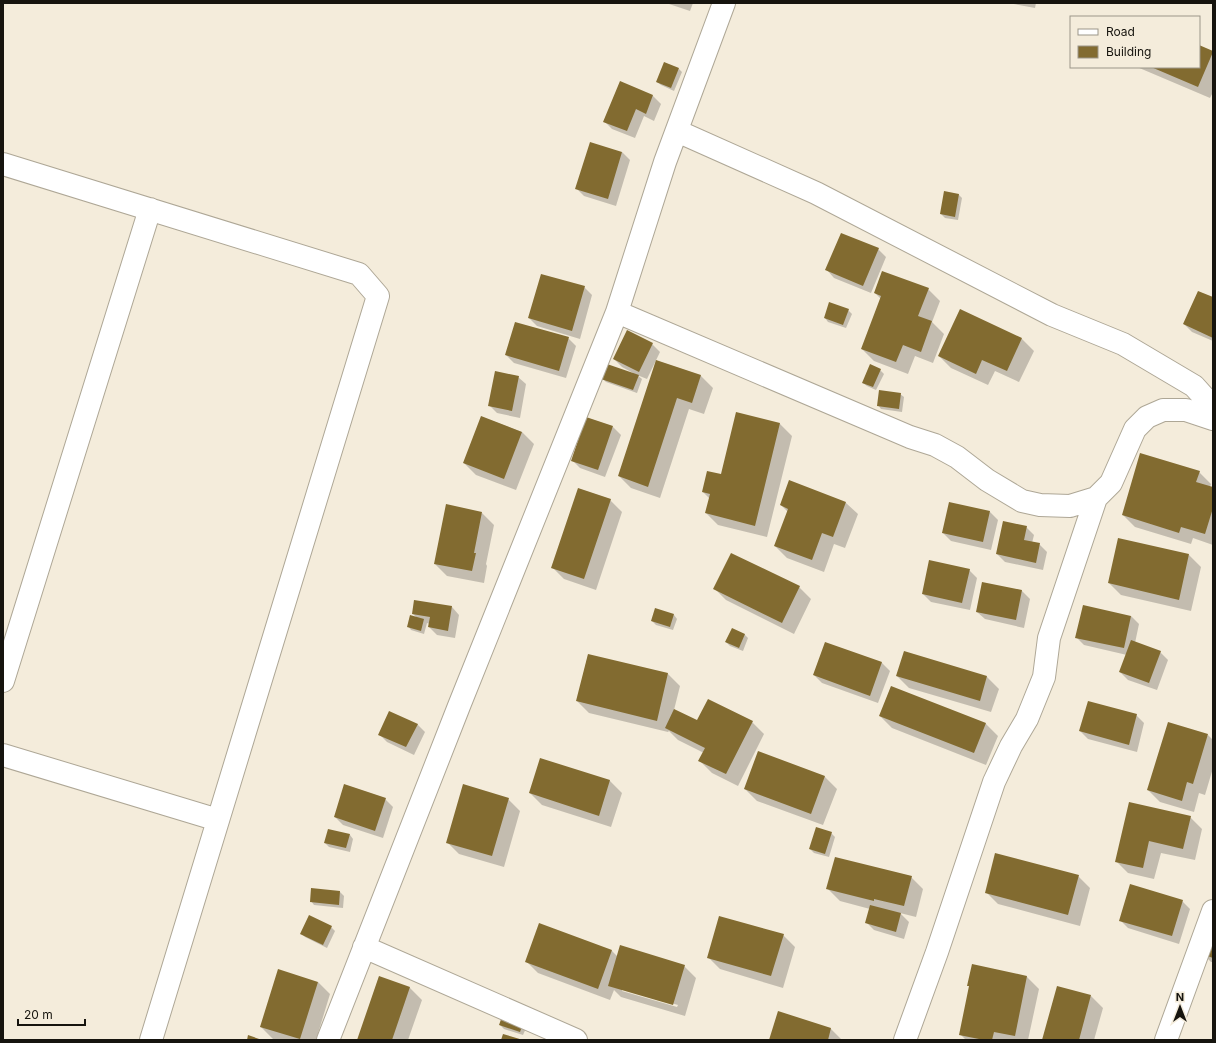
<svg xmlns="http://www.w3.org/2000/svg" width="1216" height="1043" font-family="Inter,sans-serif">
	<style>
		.shadow { fill: #0003; fill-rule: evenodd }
		.building { fill: #826b30 }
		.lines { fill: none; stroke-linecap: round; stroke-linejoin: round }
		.street-casing { stroke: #aea796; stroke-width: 24 }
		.street { stroke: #fff; stroke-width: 22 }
	</style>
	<rect width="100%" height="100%" fill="#f4ecdb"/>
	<!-- shadow -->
	<path class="shadow" d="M666,3h27l-3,8z
		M1008,3h28l-1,5z
		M1199,46l14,6v40l-3,6 -73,-31h62z
		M679,69l3,3 -8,19 -13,-6 -4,-3z
		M620,83l33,13 8,8 -7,17 -10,-5 -9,22 -23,-9 -8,-8z
		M622,152l8,8 -14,46 -32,-10 -8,-8z
		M958,194l4,4 -4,22 -13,-2 -4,-4z
		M878,249l8,8 -15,36 -37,-15 -7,-8z
		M584,287l8,8 -12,44 -43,-13 -8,-8z
		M928,289l12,12 -8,21 12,12 -11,29 -18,-7 -7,18 -34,-13 -12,-12 19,-50 -6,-6z
		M1213,298v43l-21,-9 -8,-8z
		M848,310l4,4 -6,14 -18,-6 -3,-4z
		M961,311l61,28 12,12 -15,31 -24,-11 -7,14 -37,-17 -12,-12z
		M568,338l8,8 -10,32 -52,-15 -8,-8z
		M652,344l8,8 -13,27 -10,-4 5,4 -5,14 -31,-11 -3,-3 30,-5v-1l-11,-6 -8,-8z
		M657,362l44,14 12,12 -9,26 -15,-5 -29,89 -29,-10 -12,-12z
		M880,370l4,4 -8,16 -9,-4 -4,-3z
		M518,377l8,7 -6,34 -23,-5 -8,-8z
		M900,394l4,3 -2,15 -21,-3 -3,-4z
		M737,414l43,10 12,12 -25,101 -49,-12 -12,-12 4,-14 -7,-7 19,-16z
		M482,417l40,15 12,12 -18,46 -40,-15 -12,-12z
		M613,427l8,8 -16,42 -25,-9 -8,-8z
		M1199,472l12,12 -1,3 3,1v57l-20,-7 -2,6 -56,-17 -12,-12z
		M610,500l12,12 -26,78 -32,-11 -12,-12z
		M846,503l12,11 -13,34 -11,-4 -10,28 -37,-14 -12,-12 13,-34 -7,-7z
		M990,512l8,8 -7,30 -40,-9 -8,-8z
		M482,513l12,12 -8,39 1,2 -3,17 -37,-7 -12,-12z
		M1026,527l8,8 -2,8 7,1 8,8 -4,18 -38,-8 -8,-8z
		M1189,555l12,12 -10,44 -70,-16 -12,-12z
		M969,570l8,8 -7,32 -39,-8 -8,-8z
		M983,583l39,8 8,8 -6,29 -39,-9 -8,-7z
		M799,587l12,12 -17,35 -68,-34 -12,-12z
		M452,607l7,8 -4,23 -18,-3 -8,-8 1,-3 -3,-1 -3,11 -13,-4 -3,-4 9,-8 -4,-4z
		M674,615l3,4 -4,11 -17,-5 -4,-4z
		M1131,616l8,8 -4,19 25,9 8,8 -11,30 -29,-10 -8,-8 7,-17 -43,-10 -8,-8z
		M744,634l4,4 -5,13 -13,-5 -4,-4z
		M826,643l56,20 8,8 -12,32 -56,-20 -8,-8z
		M588,655l80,19 12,12 -6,24 24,12h54l12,12 -26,52 -26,-13 -12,-12 4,-8 -26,-13 -9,-9 -1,1 -79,-19 -12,-12z
		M897,676l90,1 12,12 -8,23 -82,-24z
		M891,687l95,37 12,12 -12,29 -94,-37 -12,-12z
		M1136,715l8,8 -7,29 -49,-13 -8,-8z
		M417,724l8,8 -11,23 -27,-13 -8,-8z
		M1208,735l5,5v28l-8,27 -6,-2 -5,19 -34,-10 -12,-12z
		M759,752l66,25 12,12 -14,36 -66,-24 -12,-12z
		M541,759l69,22 12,12 -11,34 -69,-22 -12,-12z
		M385,799l8,8 -10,31 -40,-13 -8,-8z
		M508,799l12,12 -16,56 -45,-13 -12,-12z
		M1130,803l60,14 12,12 -7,31 -34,-7 -7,26 -26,-6 -12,-12z
		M831,833l4,4 -6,20 -15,-4 -4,-4z
		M350,835l3,4 -3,13 -21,-5 -4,-4z
		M1078,876l12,12 -10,38 -82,-22 -12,-12z
		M911,877l12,12 -7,28 -16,-4 9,9 -5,17 -30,-9 -8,-8 4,-13 -30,-8 -12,-12z
		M312,889l28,3 4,4 -1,12 -29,-3 -3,-4z
		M1182,901l8,8 -11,35 -51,-16 -8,-8z
		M1213,925v37h-2l-8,-8z
		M331,927l4,4 -8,17 -22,-11 -4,-4z
		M783,935l12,12 -12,41 -63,-19 -12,-12z
		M612,951l6,6 66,9 12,12 -11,38 -64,-19 -7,-7 -4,10 -72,-27 -12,-12zM622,989l56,16 -1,2 -55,-16z
		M973,965l54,12 12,12 -11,51h-62l-6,-6 10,-47z
		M379,977l31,11 12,12 -14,40h-50z
		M318,982l12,12 -14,46h-38l-5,-1 -12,-12z
		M1091,996l12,12 -9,32h-51z
		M779,1012l52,17 11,11h-72z
		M500,1025l27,1 -4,9 -19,-6z"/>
	<!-- building -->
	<path class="building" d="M1199,45l14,6v1l-15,35 -47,-20h48z
		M664,62l15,6 -8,20 -15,-6z
		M620,81l33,14 -7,19 -10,-5 -9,22 -24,-9z
		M590,142l32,10 -14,47 -33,-10z
		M944,191l15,3 -4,23 -15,-3z
		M841,233l38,15 -16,38 -38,-16z
		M882,271l47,17 -11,28 14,5 -11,31 -18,-7 -7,17 -35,-13 20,-53 -7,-3z
		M541,274l44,12 -13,45 -44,-13z
		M1198,291l15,6v41l-30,-14z
		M829,302l20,7 -6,16 -19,-7z
		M960,309l62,29 -15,33 -25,-11 -6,14 -38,-18z
		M515,322l54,15 -10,34 -54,-16z
		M627,330l26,13 -14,29 -26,-13z
		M656,360l45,15 -9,28 -15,-5 -29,89 -30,-11z
		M607,364l32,11 -6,15 -32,-11z
		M870,364l11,5 -8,18 -11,-4z
		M495,371l24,5 -7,35 -24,-5z
		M879,390l22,3 -2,16 -22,-3z
		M736,412l44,11 -25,103 -50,-13 5,-19 -8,-2 5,-21 14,3z
		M481,416l41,16 -18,47 -41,-16z
		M586,417l27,9 -15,44 -27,-9z
		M1140,453l60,18 -4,11 17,5v21l-8,26 -24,-7 -2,6 -57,-18z
		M789,480l57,22 -13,35 -11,-4 -10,27 -38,-14 14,-37 -8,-4z
		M578,488l33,11 -27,80 -33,-11z
		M949,502l41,9 -7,31 -41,-9z
		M446,504l36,8 -8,41h2l-4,18 -38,-7z
		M1003,521l24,5 -3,14 16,3 -4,20 -40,-9z
		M1118,538l71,16 -10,46 -71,-17z
		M731,553l69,33 -18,37 -69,-34z
		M929,560l41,9 -8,34 -40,-9z
		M982,582l40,8 -6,30 -40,-8z
		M414,600l38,6 -4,25 -20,-4 2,-10 -18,-3z
		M1083,605l48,11 -7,32 -49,-10z
		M655,608l19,6 -4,13 -19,-6z
		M410,615l14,4 -3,12 -14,-4z
		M732,628l13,6 -6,14 -14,-6z
		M1131,640l30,11 -12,32 -30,-11z
		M825,642l57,20 -12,34 -57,-21z
		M904,651l83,25 -7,25 -84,-25z
		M588,654l80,19 -11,48 -81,-20z
		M891,686l95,37 -12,30 -95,-37z
		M708,699l45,22 -27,53 -28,-13 7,-13 -40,-20 9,-19 23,11z
		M1088,701l49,13 -8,31 -50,-14z
		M389,711l29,13 -12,23 -28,-12z
		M1168,722l40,12 -15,50 -6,-2 -5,19 -35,-11z
		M758,751l67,25 -14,38 -67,-25z
		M540,758l70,22 -11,36 -70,-23z
		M344,784l42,14 -11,33 -41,-14z
		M463,784l46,14 -17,58 -46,-13z
		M1129,802l62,14 -8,33 -34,-8 -6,27 -28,-6z
		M816,827l16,5 -7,22 -16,-5z
		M328,829l22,5 -4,14 -22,-5z
		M995,853l84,22 -11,40 -83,-22z
		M835,857l77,19 -8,30 -30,-7v2l-48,-12z
		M1130,884l53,16 -11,36 -53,-15z
		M311,888l29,3 -1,14 -29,-3z
		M870,905l31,8 -5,19 -31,-9z
		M309,915l23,11 -9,19 -23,-11z
		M719,916l65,18 -13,42 -64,-18z
		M1213,922v36l-11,-4z
		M539,923l73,27 -14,39 -73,-27z
		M620,945l65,20 -12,40 -65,-19z
		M972,964l55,12 -12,60 -21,-4 -2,8h-8l-25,-5 10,-49h-2z
		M278,969l40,13 -18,57 -40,-12z
		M379,976l31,11 -18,53h-35z
		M1057,986l34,9 -12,45h-37z
		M778,1011l53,17 -3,12h-59z
		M503,1014l21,7 -4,11 -21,-7z
		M503,1034l20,6h-22z
		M248,1035l14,5h-15z"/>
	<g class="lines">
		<!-- street casing -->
		<g class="street-casing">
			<path id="street" d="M677,131l139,62 236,122 71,29 71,42 19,21
				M3,164l356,110 19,22 -227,744
				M617,312l293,125 25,8 22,12 30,23 35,21 18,4 30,1 26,-8 15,-15 24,-54 12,-12 16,-7h23l27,9
				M3,681l147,-472
				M3,755l215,65
				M364,947l212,93
				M328,1040l131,-334 158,-394 48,-150 59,-159
				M905,1040l32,-88 57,-170 17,-36 16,-27 17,-42 5,-39 47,-140
				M1166,1040l47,-129"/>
		</g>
		<!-- street -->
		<use href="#street" class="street"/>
	</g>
	<!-- border -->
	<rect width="1216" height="1043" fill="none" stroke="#16140e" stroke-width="8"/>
	<!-- legend -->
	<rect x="1070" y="16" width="130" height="52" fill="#f4ecdb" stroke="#9b9689"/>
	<rect x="1078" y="29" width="20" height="6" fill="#ffffff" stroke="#9b9689"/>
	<text x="1106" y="36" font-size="12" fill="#16140e">Road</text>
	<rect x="1078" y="46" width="20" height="12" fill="#826b30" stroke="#9b9689"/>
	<text x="1106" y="56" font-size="12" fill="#16140e">Building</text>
	<!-- north arrow -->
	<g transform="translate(1180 1007)" stroke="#f4ecdb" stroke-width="3" paint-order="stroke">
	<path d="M0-3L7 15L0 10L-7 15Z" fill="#16140e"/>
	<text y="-6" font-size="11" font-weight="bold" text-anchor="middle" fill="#16140e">N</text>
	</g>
	<!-- scale -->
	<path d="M18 1019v6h67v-6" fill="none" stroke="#16140e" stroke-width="2"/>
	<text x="24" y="1019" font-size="12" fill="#16140e" stroke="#f4ecdb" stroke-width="3" paint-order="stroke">20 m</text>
</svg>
